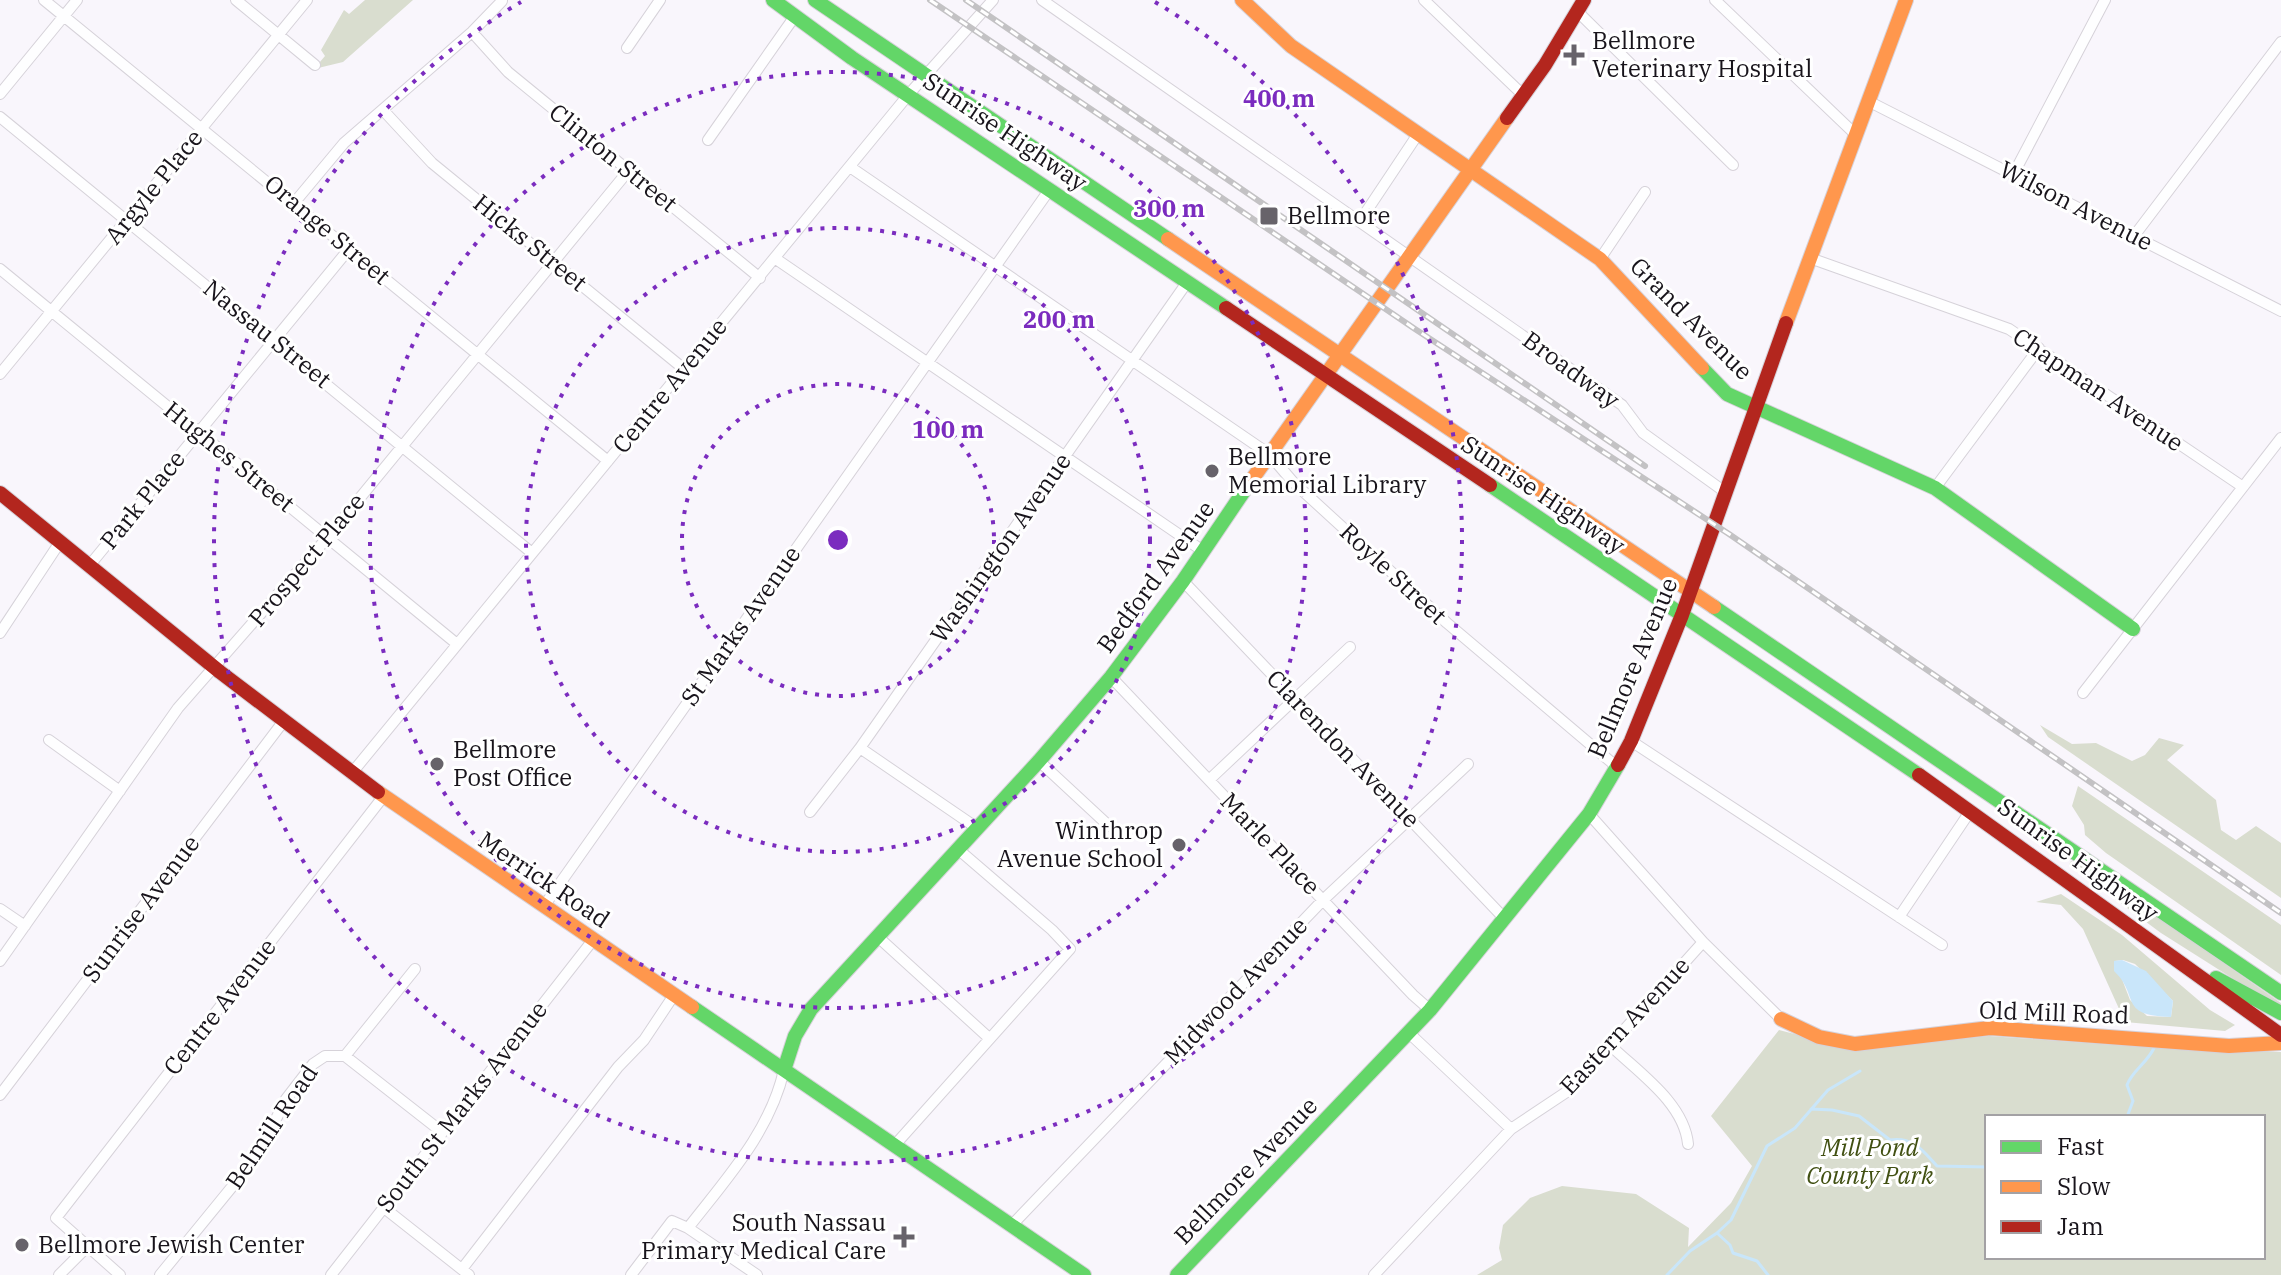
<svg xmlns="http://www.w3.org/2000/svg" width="2281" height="1275" font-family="'IBM Plex Serif',serif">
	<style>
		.green { fill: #d9ddcf; fill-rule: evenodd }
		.water { fill: #c9e6fa }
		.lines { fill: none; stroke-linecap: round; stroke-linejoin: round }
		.stream { stroke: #c9e6fa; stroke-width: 3 }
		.street-casing { stroke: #d6d2d9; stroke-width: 12 }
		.fast-casing { stroke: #d6d2d9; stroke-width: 16 }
		.slow-casing { stroke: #d6d2d9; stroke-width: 16 }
		.jam-casing { stroke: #d6d2d9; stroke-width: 16 }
		.street { stroke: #fefeff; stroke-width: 10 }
		.fast { stroke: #63d668; stroke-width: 14 }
		.slow { stroke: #ff974d; stroke-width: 14 }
		.jam { stroke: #b3261e; stroke-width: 14 }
		.rail-casing { stroke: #c3c2c4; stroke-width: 6 }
		.rail { stroke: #fff; stroke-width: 3; stroke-dasharray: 9; stroke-linecap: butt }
		.ring { fill: none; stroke: #7b2cbf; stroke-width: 4; stroke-dasharray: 4 8 }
		.poi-dot { fill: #67636a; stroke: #fff; stroke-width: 3 }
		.labels { text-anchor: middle; stroke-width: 6; stroke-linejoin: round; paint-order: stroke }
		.poi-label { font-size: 24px; fill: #18141b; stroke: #fff; text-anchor: start }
		.street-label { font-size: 24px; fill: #18141b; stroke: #fff }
		.park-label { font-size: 24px; font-style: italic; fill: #415012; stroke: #fff }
		.centre { fill: #7b2cbf; stroke: #fff; stroke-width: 4 }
		.ring-label { font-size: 24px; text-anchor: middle; font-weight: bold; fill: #7b2cbf; stroke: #fff; stroke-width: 6; stroke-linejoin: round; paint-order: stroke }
	</style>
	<rect width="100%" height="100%" fill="#f9f6fc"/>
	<!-- green -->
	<path class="green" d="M365,0h48l-70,62 -29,7 11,-13 -4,-6 23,-40 5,4z
		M2040,725l32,19 24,-1 36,18 13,-6 14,-17 25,7 -17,15 49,40 5,30 15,10 20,-14 25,17v55l-233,-161z
		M2078,786l203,139v50l-175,-122 -21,-18 -1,-10 -12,-19z
		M2071,861l16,7 194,135v6l-120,-76 -92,-68z
		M2061,894l61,41 88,75 25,15 -10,6 -100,-9 -42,-93 -22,-24 -25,-3zM2123,960l12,4 38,37 -2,16 -24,-1 -17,-16 -15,-39z
		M1779,1030l77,20 133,-14 140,10 152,6v223h-804l25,-15 -3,-12 4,-23 27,-27 32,-12 74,8 53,34 -1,19 43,-44 21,-37 -41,-50zM1987,1117h276v140h-276z"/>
	<!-- water -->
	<path class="water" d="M2122,960l24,11 27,30 -2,16c-54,-2 -30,-20 -57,-46v-10z"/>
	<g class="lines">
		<!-- stream -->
		<path class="stream" d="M1811,1109l21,1 27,6 31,24c23,-4 34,12 47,26l50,1
			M2127,1117l6,-16 -6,-16c5,-14 20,-22 27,-37
			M1717,1233l14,-13 36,-74 28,-18 33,-38 32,-19
			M1667,1275l23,-24 27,-18 13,12 3,8 24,8 11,14"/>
		<!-- street casing -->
		<g class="street-casing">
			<path id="street" d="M44,0l564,461
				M236,0l79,65
				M1042,0l580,405 21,28 82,59
				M1424,0l99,95
				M1715,0l140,134
				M1577,11l156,154
				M472,32l36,40 252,206
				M627,48l33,-48
				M0,94l77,-94
				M1870,102l411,209
				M383,110l49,53 252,206
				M0,117l532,436
				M708,140l87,-124
				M850,167l419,287 24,28 154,141 170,144
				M2013,175l92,-175
				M294,203l50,-60 128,-111 30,-31
				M1360,221l58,-87
				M2134,236l147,-194
				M1810,258l199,71 234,158
				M776,259l427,292
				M1600,259l45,-67
				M0,269l457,375
				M0,374l307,-374
				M1935,488l104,-140
				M89,566l260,-317
				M1183,581l320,336
				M0,633l60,-91
				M1111,677l302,318 17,15
				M2083,693l198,-255
				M49,740l71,51
				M1631,741l311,204
				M860,748l117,80
				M1039,761l70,65
				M351,774l558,-680 84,-94
				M1209,780l141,-133
				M810,812l50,-64 328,-467
				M1589,814l114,128 78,77
				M544,906l506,-717
				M0,909l25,17
				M1899,917l72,-107
				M878,937l111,101
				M0,961l178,-253 149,-170 302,-368
				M1409,1033l102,96
				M1611,1046c28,27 73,57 77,98
				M345,1056l70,-87
				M0,1095l283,-373
				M894,1146l176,-197 -18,-19 -93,-80
				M383,1207l86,68
				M1011,1226l312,-326 145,-136
				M688,1228c38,-49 82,-96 96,-158
				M462,1269l156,-202 26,-27 30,-45
				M59,1275l29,-29
				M120,1275l-64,-57 327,-421
				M160,1275l98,-120 28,-56 27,-35 12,-8h20l97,76
				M331,1275l262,-335
				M631,1275l41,-54 16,7 69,47
				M1374,1275l137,-146 60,-40 132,-147"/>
		</g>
		<!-- fast casing -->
		<g class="fast-casing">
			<path id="fast" d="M773,0l79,58 374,250
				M815,0l353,239
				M1702,368l25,26 208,94 198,141
				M1490,485l429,290
				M1714,607l567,386
				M2216,978l65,35
				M692,1007l392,268
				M784,1070l11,-34 16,-27 228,-248 72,-84 72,-96 63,-93
				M1177,1275l253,-265 159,-196 29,-49"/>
		</g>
		<!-- slow casing -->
		<g class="slow-casing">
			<path id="slow" d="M1242,0l49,46 309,213 102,109
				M1168,239l546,368
				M1786,323l120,-323
				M1246,488l261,-370
				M378,792l314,215
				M1781,1019l38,18 36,7 135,-16 239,18 52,-3"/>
		</g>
		<!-- jam casing -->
		<g class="jam-casing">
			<path id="jam" d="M1507,118l38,-53 39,-65
				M1226,308l264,177
				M0,493l220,179 158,120
				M1618,765l13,-24 51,-126 104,-292
				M1919,775l362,260"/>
		</g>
		<!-- street -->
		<use href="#street" class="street"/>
		<!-- fast -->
		<use href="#fast" class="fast"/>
		<!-- slow -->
		<use href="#slow" class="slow"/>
		<!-- jam -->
		<use href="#jam" class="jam"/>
		<!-- rail casing -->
		<g class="rail-casing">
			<path id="rail" d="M930,0l485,329 314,205 552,379
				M966,0l679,466"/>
		</g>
		<!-- rail -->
		<use href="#rail" class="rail"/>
	</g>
	<!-- distance rings -->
	<g class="ring">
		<circle cx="838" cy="540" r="156"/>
		<circle cx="838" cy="540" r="312"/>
		<circle cx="838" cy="540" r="468"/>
		<path d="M1155 2A624 624 0 1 1 521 2"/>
	</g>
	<!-- markers -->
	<g class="poi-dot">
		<path d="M1570 43h8v8h8v8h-8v8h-8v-8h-8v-8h8z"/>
		<rect x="1259" y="206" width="20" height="20" rx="4"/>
		<circle cx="1212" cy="471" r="8"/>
		<circle cx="437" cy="764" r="8"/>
		<circle cx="1179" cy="845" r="8"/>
		<path d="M900 1225h8v8h8v8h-8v8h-8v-8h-8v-8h8z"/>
		<circle cx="22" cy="1245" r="8"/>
	</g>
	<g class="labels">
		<!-- poi labels -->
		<g class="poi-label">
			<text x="1592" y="49">Bellmore<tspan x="1592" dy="28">Veterinary Hospital</tspan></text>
			<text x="1287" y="224">Bellmore</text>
			<text x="1228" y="465">Bellmore<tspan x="1228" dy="28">Memorial Library</tspan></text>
			<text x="453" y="758">Bellmore<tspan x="453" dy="28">Post Office</tspan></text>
			<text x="1163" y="839" text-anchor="end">Winthrop<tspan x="1163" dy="28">Avenue School</tspan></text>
			<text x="886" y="1231" text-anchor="end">South Nassau<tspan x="886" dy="28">Primary Medical Care</tspan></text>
			<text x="38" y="1253">Bellmore Jewish Center</text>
		</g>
		<!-- street labels -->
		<g class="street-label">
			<text transform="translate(1005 132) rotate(34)" y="8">Sunrise Highway</text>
			<text transform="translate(613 158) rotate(39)" y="8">Clinton Street</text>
			<text transform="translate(154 187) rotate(-51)" y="8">Argyle Place</text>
			<text transform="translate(2076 206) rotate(27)" y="8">Wilson Avenue</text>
			<text transform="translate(327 230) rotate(40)" y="8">Orange Street</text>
			<text transform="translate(530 243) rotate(39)" y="8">Hicks Street</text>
			<text transform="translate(1691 319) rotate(45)" y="8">Grand Avenue</text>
			<text transform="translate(267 334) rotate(39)" y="8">Nassau Street</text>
			<text transform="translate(1571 370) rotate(36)" y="8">Broadway</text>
			<text transform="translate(670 386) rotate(-51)" y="8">Centre Avenue</text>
			<text transform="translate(2098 390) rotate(34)" y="8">Chapman Avenue</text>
			<text transform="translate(229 457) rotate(39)" y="8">Hughes Street</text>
			<text transform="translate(1543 495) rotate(34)" y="8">Sunrise Highway</text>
			<text transform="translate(143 500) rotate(-51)" y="8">Park Place</text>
			<text transform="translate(1001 548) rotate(-55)" y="8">Washington Avenue</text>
			<text transform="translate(307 560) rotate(-50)" y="8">Prospect Place</text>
			<text transform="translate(1393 574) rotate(43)" y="8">Royle Street</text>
			<text transform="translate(1156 577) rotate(-54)" y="8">Bedford Avenue</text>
			<text transform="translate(741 626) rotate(-55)" y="8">St Marks Avenue</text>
			<text transform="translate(1633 668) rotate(-67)" y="8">Bellmore Avenue</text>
			<text transform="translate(1343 749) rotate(46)" y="8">Clarendon Avenue</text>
			<text transform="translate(1270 844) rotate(46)" y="8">Marle Place</text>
			<text transform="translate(2078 860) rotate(36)" y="8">Sunrise Highway</text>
			<text transform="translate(544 880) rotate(34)" y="8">Merrick Road</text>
			<text transform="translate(141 909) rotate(-53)" y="8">Sunrise Avenue</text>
			<text transform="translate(1236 991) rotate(-46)" y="8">Midwood Avenue</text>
			<text transform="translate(220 1007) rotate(-52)" y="8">Centre Avenue</text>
			<text transform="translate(2054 1013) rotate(2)" y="8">Old Mill Road</text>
			<text transform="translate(1625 1026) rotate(-47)" y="8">Eastern Avenue</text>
			<text transform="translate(462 1107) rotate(-52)" y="8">South St Marks Avenue</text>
			<text transform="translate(272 1127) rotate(-56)" y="8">Belmill Road</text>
			<text transform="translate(1246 1171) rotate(-46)" y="8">Bellmore Avenue</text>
		</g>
		<!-- park labels -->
		<g class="park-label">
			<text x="1870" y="1156">Mill Pond<tspan x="1870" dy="28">County Park</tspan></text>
		</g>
	</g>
	<circle cx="838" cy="540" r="12" class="centre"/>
	<g class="ring-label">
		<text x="1279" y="107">400 m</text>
		<text x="1169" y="217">300 m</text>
		<text x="1059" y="328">200 m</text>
		<text x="948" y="438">100 m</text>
	</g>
	<!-- legend -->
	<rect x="1985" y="1115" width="280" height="144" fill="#ffffff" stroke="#a3a1a4" stroke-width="2"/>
	<rect x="2001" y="1141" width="40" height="12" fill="#63d668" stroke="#a3a1a4" stroke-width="2"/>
	<text x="2057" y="1155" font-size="24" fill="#18141b">Fast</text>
	<rect x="2001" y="1181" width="40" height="12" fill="#ff974d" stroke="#a3a1a4" stroke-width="2"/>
	<text x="2057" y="1195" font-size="24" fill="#18141b">Slow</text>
	<rect x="2001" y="1221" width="40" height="12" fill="#b3261e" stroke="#a3a1a4" stroke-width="2"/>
	<text x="2057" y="1235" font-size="24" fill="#18141b">Jam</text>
</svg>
